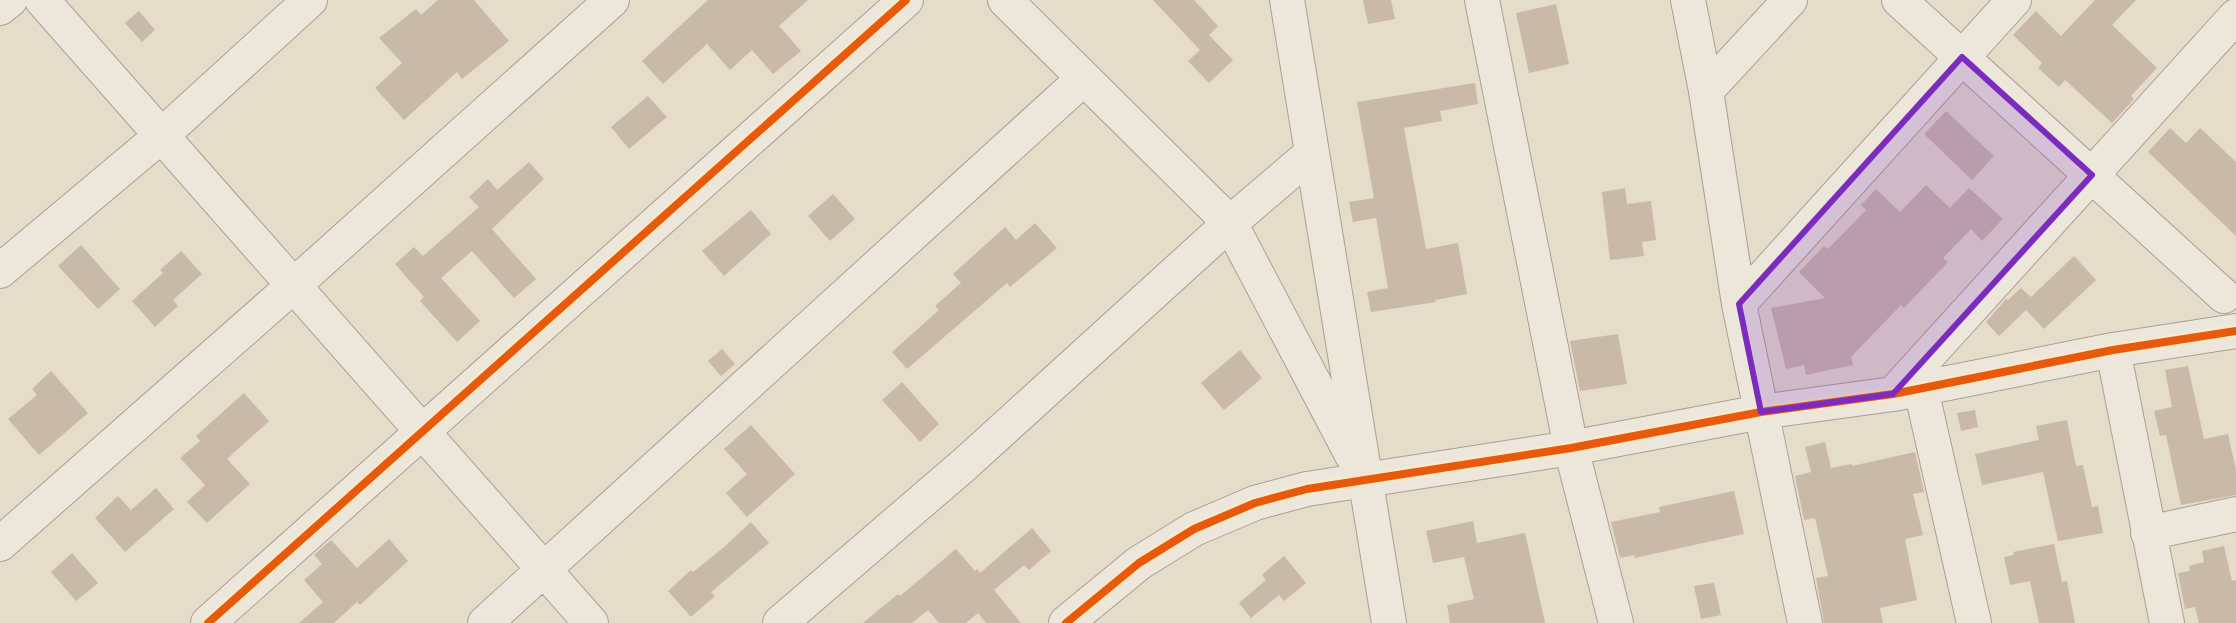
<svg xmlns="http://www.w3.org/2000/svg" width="2236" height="623" font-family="'Source Serif 4',serif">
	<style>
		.building { fill: #c9b9a9 }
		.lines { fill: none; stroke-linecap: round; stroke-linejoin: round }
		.minor-casing { stroke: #aaa093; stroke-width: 36 }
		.minor { stroke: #ece6db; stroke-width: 34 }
		.cycleway-casing { stroke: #f8eacd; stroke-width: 13 }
		.cycleway { stroke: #e8590c; stroke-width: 8 }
		.marked { fill: #7b2cbf; fill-opacity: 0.2; stroke: #7b2cbf; stroke-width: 6; stroke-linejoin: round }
	</style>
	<rect width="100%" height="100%" fill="#e5dcc9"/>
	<!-- building -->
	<path class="building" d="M438,0h36l35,41 -47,38 -5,-7 -53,48 -29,-32 27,-25 -23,-25 37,-29 5,6z
		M708,0h100l-29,26 22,25 -28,23 -21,-24 -22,20 -23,-26 -44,40 -21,-23z
		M1153,0h41l24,26 -9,9 24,25 -24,23 -21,-22 12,-11z
		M1363,0h28l4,19 -27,5z
		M2095,0h41l-24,25 45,43 -26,28 3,3 -22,24 -47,-43 -6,7 -21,-19 4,-5 -29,-28 23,-24 25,25z
		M1556,4l13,60 -40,9 -13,-60z
		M139,11l16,19 -13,12 -17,-19z
		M1475,83l3,21 -38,7 2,10 -38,7 22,121 32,-6 9,51 -32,6 1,2 -65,10 -4,-20 21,-4 -12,-70 -23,4 -4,-20 25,-4 -17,-96z
		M648,96l19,21 -38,32 -18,-22z
		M1946,111l48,45 -22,24 -48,-46z
		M2170,128l16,15 14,-15 36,34v74l-88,-84z
		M529,162l15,17 -52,50 44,50 -22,19 -42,-47 -31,27 39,43 -23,21 -37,-41 4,-4 -29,-33 19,-17 9,9 56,-49 -10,-10 19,-18 9,11z
		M1926,185l24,23 19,-20 34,31 -21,22 -11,-12 -28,29 5,4 -44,46 -3,-3 -50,52 2,8 -47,10 -2,-10 -18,4 -15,-61 54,-10 -26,-26 25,-26 4,3 38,-39 -5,-5 15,-16 24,23z
		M1625,188l2,16 24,-3 5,39 -14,2 2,14 -34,4 -8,-68z
		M833,194l22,25 -25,22 -22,-25z
		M751,210l20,24 -47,42 -22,-25z
		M1035,223l22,25 -47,39 -3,-4 -100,86 -15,-17 47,-42 -4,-4 26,-23 -8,-9 52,-47 11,13z
		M81,245l39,44 -22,20 -40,-43z
		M181,251l21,23 -29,26 5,6 -23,21 -23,-26 31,-28 -3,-3z
		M2074,256l22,24 -52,49 -18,-19 -27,26 -13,-14 20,-23 2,1 13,-12 10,9z
		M1618,334l9,50 -47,7 -10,-50z
		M722,349l13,15 -14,12 -13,-15z
		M1240,350l22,28 -38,32 -23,-27z
		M2188,366l16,73 24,-5 8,36v25l-55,10 -15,-70 -6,1 -6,-25 18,-4 -7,-37z
		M51,371l37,42 -49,42 -31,-36 29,-24 -5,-6z
		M902,382l37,42 -19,18 -38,-42z
		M244,393l25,28 -42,38 23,25 -43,39 -20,-21 18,-17 -25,-27 20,-17 -4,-5z
		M1975,410l3,17 -17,4 -4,-18z
		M2067,420l9,46 7,-1 9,42 6,-1 5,27 -45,8 -15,-69 -61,13 -7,-31 64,-14 -3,-14z
		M751,425l44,49 -48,43 -21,-24 21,-19 -23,-25z
		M1825,442l6,26 21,-4v2l63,-14 9,40 -11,2 10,41 -18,4 12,61 -37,8 3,15h-59l-8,-45 12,-2 -13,-58 -11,2 -9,-44 16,-4 -6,-25z
		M156,488l18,21 -49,43 -30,-34 23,-22 13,14z
		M1734,491l10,43 -109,24 -1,-3 -14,3 -9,-36 49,-10 -1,-5z
		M1473,521l4,22 48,-10 20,90h-95l-3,-18 27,-6 -10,-42 -31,6 -7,-32z
		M751,522l18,21 -58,49 4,4 -24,21 -23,-26 23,-21 2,2 30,-24z
		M1032,528l19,23 -22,19 -5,-5 -30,25 27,33h-35l-8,-10 -12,10h-27l-11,-13 -16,13h-49l35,-29 2,2 56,-47 19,22 2,-2 3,4z
		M389,539l19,22 -48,44 -3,-3 -23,21h-35l24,-21 -19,-22 18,-16 -8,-9 17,-15 26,28z
		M2054,544l8,38 5,-1 8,42h-36l-9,-42 -20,4 -6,-28 10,-2 -1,-3z
		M2224,546l8,35 4,-1v43h-37l-4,-16 -10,2 -7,-36 12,-2 -1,-5 15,-4 -2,-11z
		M72,553l26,30 -22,18 -25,-29z
		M1284,556l22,27 -22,18 -5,-6 -28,23 -12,-15 27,-23 -4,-5z
		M1714,583l7,32 -20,4 -7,-33z"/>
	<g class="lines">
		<!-- minor casing -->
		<g class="minor-casing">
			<path id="minor" d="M42,0l549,623
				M1005,0l225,223 122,232
				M1287,0l102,623
				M1482,0l89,448 45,175
				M1688,0l18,91 33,213 66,319
				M1899,0l325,296
				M0,8l10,-8
				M1706,91l84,-91
				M0,271l161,-135 149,-136
				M1739,304l275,-304
				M2113,350l54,273
				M1921,389l53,234
				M1893,394l343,-378
				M2148,533l88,-19
				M0,544l293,-258 319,-286
				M208,623l698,-623
				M485,623l598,-544
				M780,623l185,-159 265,-241 82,-70
				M1066,623l73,-60 55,-34 61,-26 52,-14 264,-41 190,-36 132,-18 220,-44 123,-19"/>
		</g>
		<!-- minor -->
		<use href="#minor" class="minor"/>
		<!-- cycleway casing -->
		<g class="cycleway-casing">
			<path id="cycleway" d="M208,623l698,-623
				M1066,623l73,-60 55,-34 61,-26 52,-14 264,-41 190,-36 132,-18 220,-44 123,-19"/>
		</g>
		<!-- cycleway -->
		<use href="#cycleway" class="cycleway"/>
	</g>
	<!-- marked area -->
	<path class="marked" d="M1962,57l130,118 -199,219 -132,18 -22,-108z"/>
</svg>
